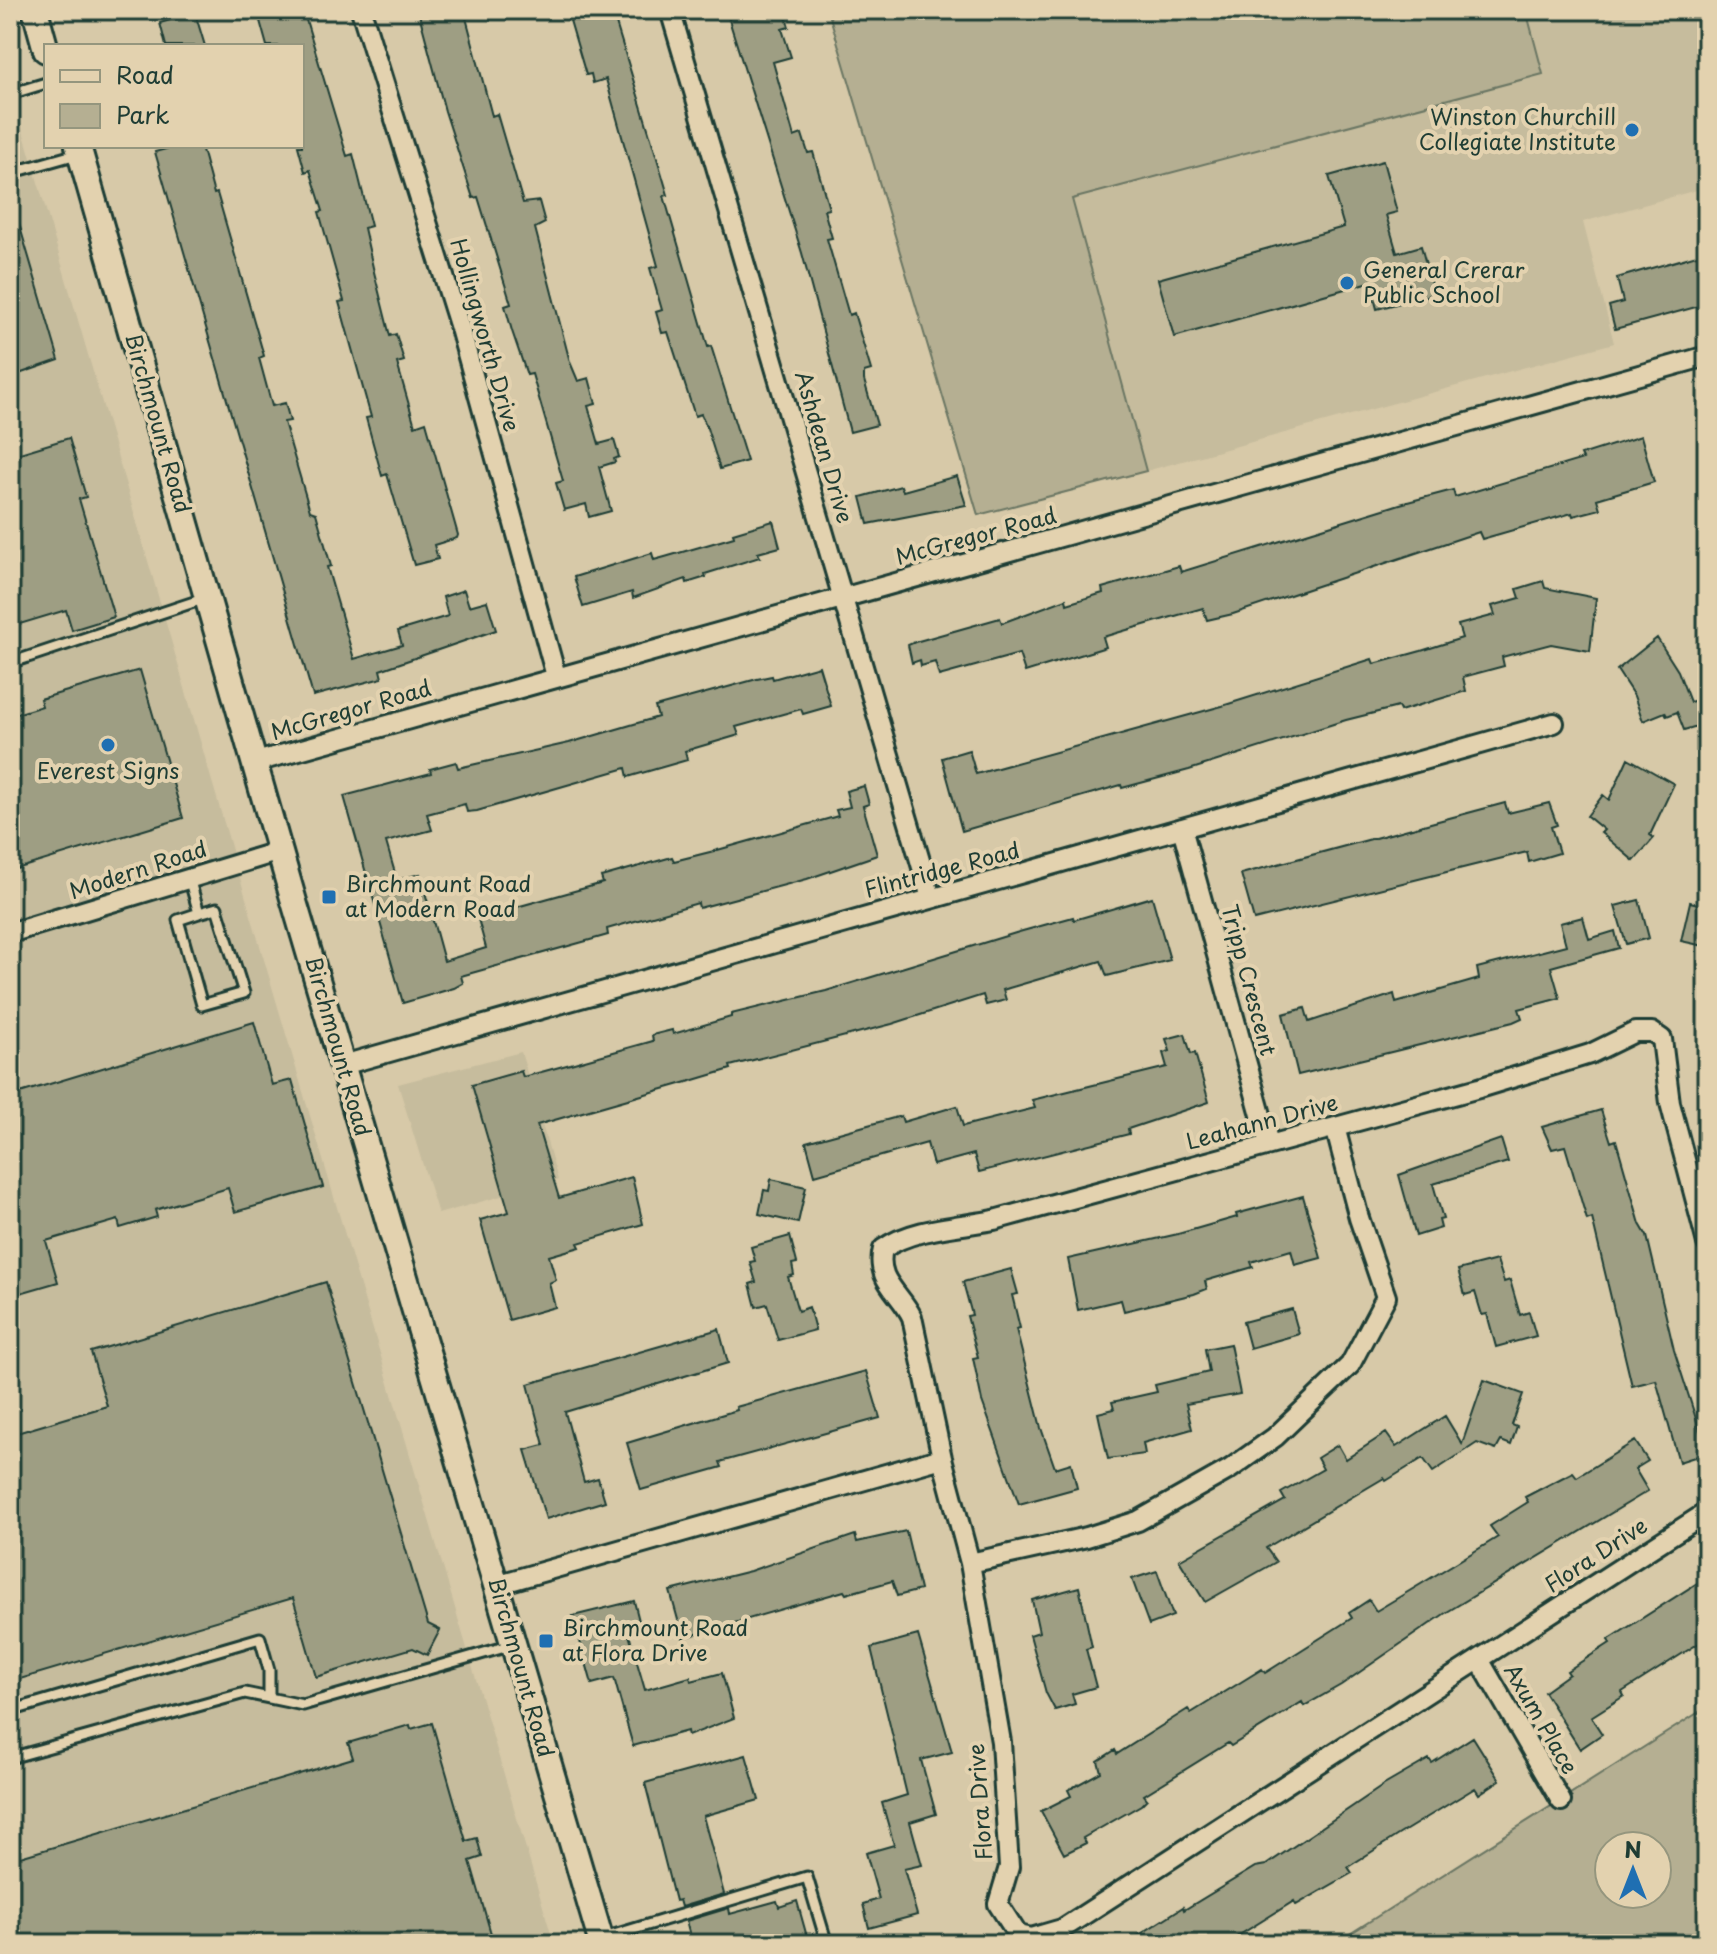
<svg xmlns="http://www.w3.org/2000/svg" width="1717" height="1954" font-family="'Playpen Sans',sans-serif">
	<style>
		.built { fill: #c6bc9d }
		.green { fill: #b5af92; stroke: #6a7663; stroke-width: 2; fill-rule: evenodd }
		.building { fill: #9e9e83; stroke: #1f3d34; stroke-width: 2 }
		.lines { fill: none; stroke-linecap: round; stroke-linejoin: round }
		.lane-casing { stroke: #1f3d34; stroke-width: 15 }
		.street-casing { stroke: #1f3d34; stroke-width: 24 }
		.secondary-casing { stroke: #1f3d34; stroke-width: 30 }
		.lane { stroke: #e3d2af; stroke-width: 9 }
		.street { stroke: #e3d2af; stroke-width: 18 }
		.secondary { stroke: #e3d2af; stroke-width: 24 }
		.poi-dot { fill: #1f6fb2; stroke: #e3d2af; stroke-width: 3 }
		.labels { text-anchor: middle; stroke-width: 8; stroke-linejoin: round; paint-order: stroke }
		.poi-label { font-size: 22px; fill: #1f3d34; stroke: #e3d2af; text-anchor: start }
		.street-label { font-size: 22px; fill: #1f3d34; stroke: #e3d2af }
	</style>
	<rect width="100%" height="100%" fill="#d7c9a8"/>
	<filter id="ink" filterUnits="userSpaceOnUse"><feTurbulence type="fractalNoise" baseFrequency=".0125" numOctaves="2"/><feDisplacementMap in="SourceGraphic" scale="16" xChannelSelector="R" yChannelSelector="G"/><feConvolveMatrix kernelMatrix="1 2 1 2 8 2 1 2 1" color-interpolation-filters="sRGB"/></filter>
	<g filter="url(#ink)">
		<!-- built -->
		<path class="built" d="M1526,10h181v177l-124,35 31,121 -468,128 -75,-272 471,-125z
			M10,86l235,809 309,1049h-544z
			M521,1052l37,128 -120,34 -40,-130z"/>
		<!-- green -->
		<path class="green" d="M828,10h698l17,64 -471,125 74,272 -168,44z
			M1707,1707v237h-373zM1609,1846h48v48h-48z"/>
		<!-- building -->
		<path class="building" d="M257,10h46l44,146 6,-2 18,72 -7,2 10,44 16,64 6,-2 8,27 -7,2 18,63 11,-4 32,113 -1,3 -23,7 4,14 -24,6 -27,-91 -5,2 -16,-58 5,-1 -32,-115 5,-1 -25,-89 4,-1 -13,-41 -5,2 -7,-26h4v-100h-35z
			M418,10h46l28,106 5,-2 26,89 16,-2 6,22 -10,5 35,134 8,19 11,-3 7,26 -8,2 11,38 15,-4 5,17 -5,2 1,3 -16,5 12,44 -22,6 -3,-13 -22,6 -8,-27 7,-2 -31,-107 -5,1 -15,-44 -7,-25 6,-2 -33,-107 -5,1 -28,-87z
			M567,10h45l48,158 8,27 -4,1 44,151 3,-1 36,115 -27,8 -14,-44 -5,-11 -6,2 -27,-84 -6,1 -6,-21 6,-2 -12,-42 8,-2 -52,-187 -13,4 -2,-9 -5,1z
			M726,10h58l5,17 -7,2 9,28 -18,5 21,75 8,-3 6,19 5,-1 16,57 -5,1 8,28 -5,1 22,76 5,-2 17,57 -7,2v8l13,45 -27,7 -48,-179z
			M195,13l10,33h-39l-6,-23z
			M177,146h24l13,48 3,-1 47,163 -5,2 13,48 13,-3 5,18 -6,1 26,89 6,2 15,53 -4,1 27,92 48,-14 -4,-14 50,-15 -5,-19 21,-7 5,16 18,-5 9,29 -116,40 2,8 -69,18 -158,-544z
			M1383,161l14,51 -11,3 11,38 24,-7 13,48 -57,15 -7,-27 -196,55 -16,-58 186,-52 -15,-51z
			M15,210l44,150 -49,17v-166z
			M1707,252v52l-92,25 -6,-23 14,-4 -6,-24z
			M1641,436l13,46 -57,17 3,10 -27,7 -1,-3 -90,26 -3,-7 -246,82 -26,6 -4,-12 -59,17 -41,12 3,10 -81,25 -6,-18 -80,22 -4,-14 -14,4 -1,-6 -8,3 -4,-18 7,-3 85,-24 2,5 64,-24 1,5 36,-11 -1,-5 77,-22 2,6 219,-68 53,-14 2,7 128,-38 -2,-4z
			M69,438l17,59 -7,2 35,118 -42,13 -6,-20 -56,17v-171z
			M957,476l9,29 -98,19 -7,-27 40,-11 2,5z
			M773,521l7,26 -22,6 2,4 -55,17 1,3 -19,6 -1,-4 -53,19 -1,-6 -49,15 -9,-30 78,-24 2,7 11,-3 69,-20 -1,-4z
			M1543,581l2,7 51,10 -6,53 -39,-7 -49,13 2,9 -41,11 3,14 -66,20 -2,-4 -52,13 -157,50 -67,18 -1,-3 -159,46 -20,-73 27,-8 7,24 246,-68 150,-47 2,5 47,-13 41,-13 -4,-13 37,-10 -3,-9 28,-8 -3,-9z
			M1657,638l21,33 12,31 13,-4 4,25 -23,7 -7,-18 -10,4 -2,-4 -22,9 -9,-25 -17,-26z
			M819,666l12,40 -28,8 -2,-5 -65,18 3,8 -54,16 2,9 -59,17 -2,-9 -149,43 -10,1 -2,-8 -38,10 5,16 -46,12 11,38 23,-6 24,87 42,-13 -8,-29 6,-3 119,-33 -2,-6 71,-20 2,4 40,-10 124,-35 -2,-6 14,-3 -4,-16 18,-5 5,18 -6,2 14,49 -70,24 -108,29 -1,-5 -91,26 1,6 -147,41 2,7 -9,5 -51,15 -59,-207 87,-23 -1,-4 26,-7 2,6 111,-25 89,-26 -3,-10 102,-28 15,-3 1,3z
			M140,670l43,148 -173,53v-155l32,-10 -2,-7z
			M1628,758l46,26 -24,51 4,3 -20,23 -33,-28 3,-3 -17,-14 16,-21 6,5z
			M1505,803l3,10 41,-10 8,22 -6,2 8,26 -30,9 -2,-10 -273,68 -13,-46z
			M1152,897l18,63 -63,16 -6,-15 -92,27 -6,2 3,10 -20,5 -3,-10 -91,29 -162,42 1,3 -40,12 -154,44 22,73 73,-21 11,47 -65,19 2,4 -31,9 7,24 -7,3 6,24 -46,13 -29,-100 29,-8 -37,-127 49,-14 2,6 51,-14 79,-22 -1,-6 20,-5 1,4 58,-17v-3l95,-23 193,-59 54,-15 1,3z
			M1639,900l10,38 -23,6 -11,-38z
			M1690,902l17,4 -3,40 -23,-5z
			M1583,917l6,22 26,-8 4,17 -68,19 9,31 -41,11 3,9 -9,4 -215,53 -15,-61 22,-6 4,14 85,-28 2,9 83,-24 -2,-11 89,-23 -6,-22z
			M254,1022l18,63 20,-5 31,107 -88,25 -7,-24 -73,22 2,7 -37,11 -2,-8 -72,21 12,41 -48,14v-200z
			M1185,1034l6,20 4,-1 14,49 -81,27 1,5 -150,38 -5,-18 -41,11 -6,-22 -112,32 -9,-33 95,-26 2,6 54,-16 6,20 72,-18 -3,-8 135,-33 -4,-14 7,-2 -4,-12z
			M1601,1110l10,32 5,-2 24,84 7,12 27,114 33,103 -28,9 -23,-82 -24,6 -40,-168 -5,2 -22,-74 -13,3 -10,-22z
			M1501,1139l7,23 -75,22 10,35 -4,1 2,8 -25,8 -17,-61z
			M771,1179l35,8 -8,36 -39,-9 5,-24 5,1z
			M1303,1196l18,62 -26,7 -4,-15 -40,12 2,5 -48,14 2,8 -13,5 -70,17 -3,-11 -43,10 -10,-51 110,-25 59,-17 -1,-3z
			M790,1236l7,27 -5,1 2,11 -6,2 10,34 11,-4 6,23 -37,10 -11,-36 -11,3 -6,-23 6,-2 -6,-20 5,-1 -4,-14z
			M1497,1260l7,22 6,-2 10,35 9,-3 7,24 -40,11 -9,-33 -5,1 -7,-23 -10,3 -7,-25z
			M1011,1269l7,25 -6,1 8,33 -4,1 25,99 14,40 16,-5 6,25 -58,16 -37,-103 -9,-43 5,-1 -11,-41 5,-1 -9,-33z
			M326,1282l102,342 12,6 -13,25 -14,-7 -97,29 -23,-79 -283,84v-247l97,-29 -16,-54z
			M1292,1309l7,25 -49,14 -7,-26z
			M719,1329l9,34 -163,49 19,70 14,-4 7,23 -59,18 -21,-69 19,-5 -16,-61z
			M1230,1344l10,50 -54,10 6,25 -49,14 2,11 -37,5 -10,-46 16,-4 -2,-7 45,-10 -2,-7 54,-13 -4,-23z
			M866,1371l14,47 -160,44 2,5 -81,23 -14,-47 110,-33 -1,-3z
			M1484,1380l39,14 -11,31 5,2 -6,18 -10,-4 -5,9 -19,-7 -44,29 -10,-14 -37,23 -2,-3 -118,70 10,14 -71,40 -26,-42 106,-60 -4,-7 42,-24 -6,-11 21,-13 8,14 40,-26 10,14 49,-31 17,28z
			M1635,1441l13,20 -13,8 13,22 -201,121 -106,73 -37,21 -2,-4 -71,44 -3,-3 -84,52 3,4 -6,6 -58,33 3,5 -22,11 -23,-43 30,-15 -3,-6 33,-18 -3,-11 17,-11 2,4 71,-45 3,4 71,-44 3,4 87,-55 -3,-5 20,-13 7,11 45,-27 77,-47 -8,-11 38,-24 -3,-5 48,-25 4,5z
			M906,1531l14,59 -23,6 -5,-15 -46,13 -2,-3 -161,47 -13,-47 80,-20 105,-36 2,7z
			M1157,1571l16,45 -24,9 -17,-46z
			M1699,1582l8,13v43l-85,54 2,4 -33,21 11,17 -22,15 -36,-57 25,-18 -2,-3 43,-28 -2,-3z
			M1079,1587l13,60 -6,2 10,38 -24,7 3,10 -20,6 -9,-17 -16,-58 9,-3 -7,-32z
			M634,1601l5,20 -13,3 19,66 45,-13 1,4 31,-8 12,45 -46,18 -1,-5 -54,15 -19,-68 -22,6 -19,-68z
			M918,1635l34,117 -31,8 15,54 -26,8 12,43 -18,4 13,46 -48,13 -6,-24 16,-5 -13,-46 28,-8 -12,-42 25,-8 -36,-147z
			M432,1723l34,118 11,-3 5,19 -12,4 24,83h-484v-84l343,-102 -5,-15 62,-18 1,4z
			M1473,1737l27,43 -21,14 -4,-6 -77,47 -50,32 4,6 -56,32 -2,-4 -69,43h-100l58,-37 1,3 71,-43 11,-2 118,-80 45,-26 3,4z
			M746,1755l13,45 -56,16 21,78 -43,13 -2,-7 -4,1 -30,-118z
			M777,1901l2,6 18,-6 12,43h-117l-6,-23 43,-13 1,6z"/>
		<g class="lines">
			<!-- lane casing -->
			<g class="lane-casing">
				<path id="lane" d="M10,94l36,-11
					M10,173l67,-19
					M10,663l196,-65
					M189,878l10,35 -21,7 24,85 42,-12 -27,-85 -18,5
					M10,1711l250,-73 9,32v27
					M10,1758l235,-65 58,12 209,-60
					M604,1938l203,-61 20,67"/>
			</g>
			<!-- street casing -->
			<g class="street-casing">
				<path id="street" d="M361,10l99,318 96,348
					M670,10l261,888
					M256,762l1451,-406
					M1182,828l87,316
					M10,933l270,-82
					M343,1065l1211,-342
					M1707,1243l-37,-140 -8,-64 -10,-7h-17l-45,22 -111,34 -485,132c-36,7 -82,8 -111,29 -8,31 17,43 29,68l30,141 28,105 31,179 8,125 -11,37 20,31 13,3 31,-9 645,-417
					M970,1563l117,-26 51,-16 92,-52 45,-32 75,-72 36,-68 -27,-79 -24,-91
					M496,1585l446,-127
					M1480,1661l81,140"/>
			</g>
			<!-- secondary casing -->
			<g class="secondary-casing">
				<path id="secondary" d="M35,10l11,40
					M78,146l217,759 307,1039"/>
			</g>
			<!-- lane -->
			<use href="#lane" class="lane"/>
			<!-- street -->
			<use href="#street" class="street"/>
			<!-- secondary -->
			<use href="#secondary" class="secondary"/>
		</g>
	</g>
	<!-- markers -->
	<g class="poi-dot">
		<circle cx="1632" cy="130" r="8"/>
		<circle cx="1347" cy="283" r="8"/>
		<circle cx="108" cy="745" r="8"/>
		<rect x="321" y="889" width="16" height="16" rx="4"/>
		<rect x="538" y="1633" width="16" height="16" rx="4"/>
	</g>
	<g class="labels">
		<!-- poi labels -->
		<g class="poi-label">
			<text x="1616" y="125" text-anchor="end">Winston Churchill<tspan x="1616" dy="25">Collegiate Institute</tspan></text>
			<text x="1363" y="278">General Crerar<tspan x="1363" dy="25">Public School</tspan></text>
			<text x="108" y="779" text-anchor="middle">Everest Signs</text>
			<text x="345" y="892">Birchmount Road<tspan x="345" dy="25">at Modern Road</tspan></text>
			<text x="562" y="1636">Birchmount Road<tspan x="562" dy="25">at Flora Drive</tspan></text>
		</g>
		<!-- street labels -->
		<g class="street-label">
			<text transform="translate(485 335) rotate(74)" y="8">Hollingworth Drive</text>
			<text transform="translate(158 423) rotate(74)" y="8">Birchmount Road</text>
			<text transform="translate(824 447) rotate(74)" y="8">Ashdean Drive</text>
			<text transform="translate(976 536) rotate(-15)" y="8">McGregor Road</text>
			<text transform="translate(351 710) rotate(-16)" y="8">McGregor Road</text>
			<text transform="translate(138 870) rotate(-18)" y="8">Modern Road</text>
			<text transform="translate(942 870) rotate(-15)" y="8">Flintridge Road</text>
			<text transform="translate(1249 980) rotate(75)" y="8">Tripp Crescent</text>
			<text transform="translate(338 1046) rotate(74)" y="8">Birchmount Road</text>
			<text transform="translate(1262 1122) rotate(-15)" y="8">Leahann Drive</text>
			<text transform="translate(1596 1555) rotate(-33)" y="8">Flora Drive</text>
			<text transform="translate(521 1667) rotate(74)" y="8">Birchmount Road</text>
			<text transform="translate(1541 1719) rotate(60)" y="8">Axum Place</text>
			<text transform="translate(980 1802) rotate(-94)" y="8">Flora Drive</text>
		</g>
	</g>
	<!-- margin -->
	<rect width="1717" height="1954" fill="none" stroke="#e3d2af" stroke-width="40"/>
	<rect x="20" y="20" width="1677" height="1914" fill="none" stroke="#1f3d34" stroke-width="3" filter="url(#ink)"/>
	<!-- legend -->
	<rect x="44" y="44" width="260" height="104" fill="#e3d2af" stroke="#95967e" stroke-width="2"/>
	<rect x="60" y="70" width="40" height="12" fill="#e3d2af" stroke="#95967e" stroke-width="2"/>
	<text x="116" y="84" font-size="24" fill="#1f3d34">Road</text>
	<rect x="60" y="104" width="40" height="24" fill="#b5af92" stroke="#95967e" stroke-width="2"/>
	<text x="116" y="124" font-size="24" fill="#1f3d34">Park</text>
	<!-- north arrow -->
	<g transform="translate(1633 1870)"><circle r="38" fill="#e3d2af" stroke="#95967e" stroke-width="2"/>
	<path d="M0-6L14 30L0 20L-14 30Z" fill="#1f6fb2"/>
	<text y="-12" font-size="22" font-weight="bold" text-anchor="middle" fill="#1f3d34">N</text>
	</g>
</svg>
